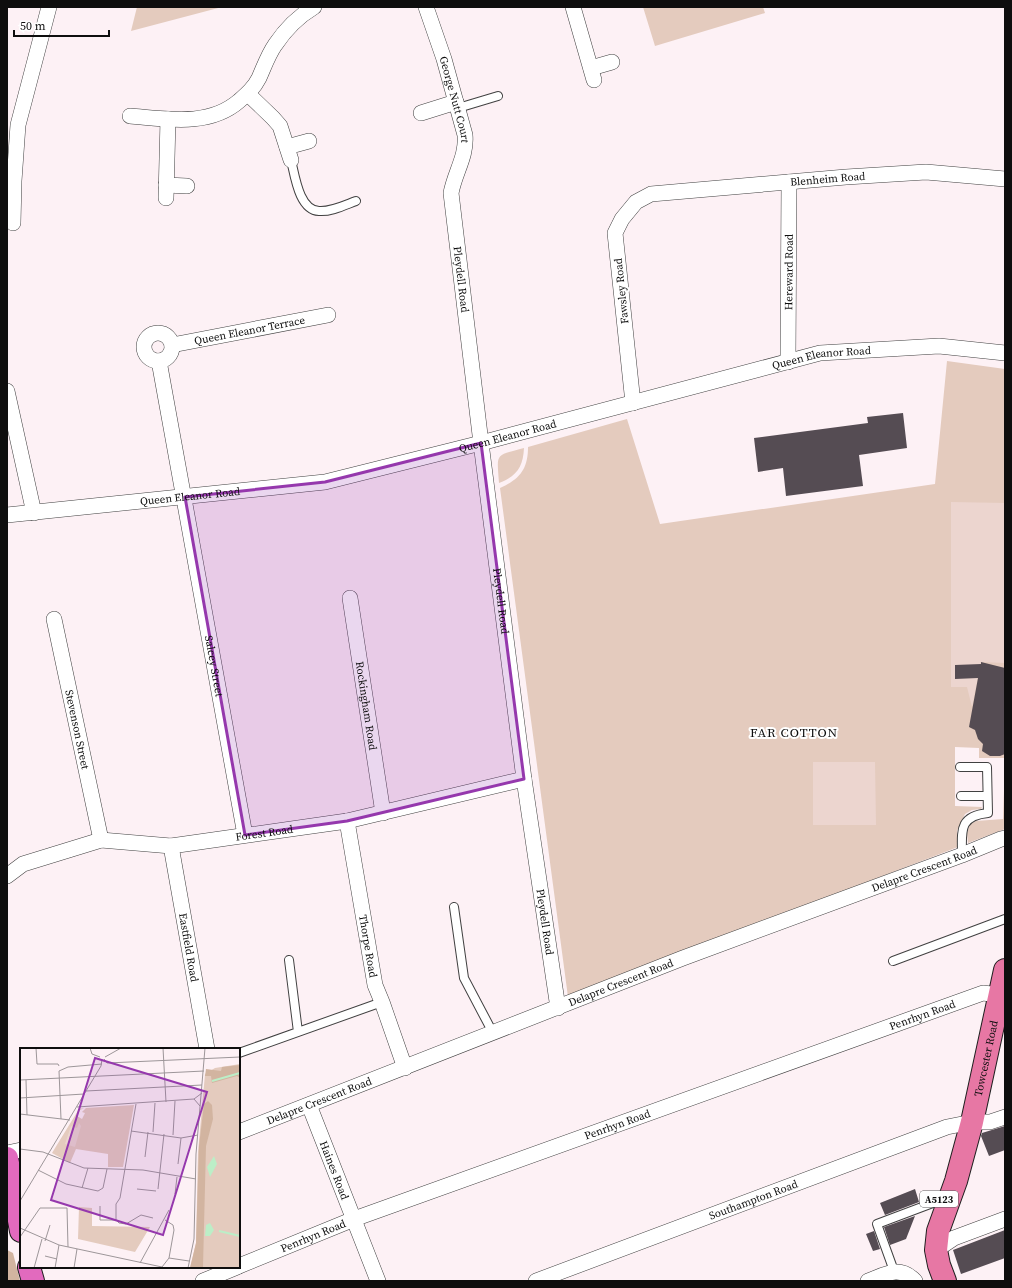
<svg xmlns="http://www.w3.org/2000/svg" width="1012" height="1288" font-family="'Source Serif 4',serif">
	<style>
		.green { fill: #e4cbbe }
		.forest { fill: #d2b4a0 }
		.pitch { fill: #ecd5cf }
		.building { fill: #554c53 }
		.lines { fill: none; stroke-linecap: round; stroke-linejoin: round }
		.lane-casing { stroke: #414141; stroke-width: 10 }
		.street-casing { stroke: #414141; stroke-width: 16 }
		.primary-casing { stroke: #1f1f1f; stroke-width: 24 }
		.highway-casing { stroke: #1f1f1f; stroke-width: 24 }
		.lane { stroke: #fff; stroke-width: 8 }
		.street { stroke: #fff; stroke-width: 15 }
		.primary { stroke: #e777a4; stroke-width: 22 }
		.highway { stroke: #e26abe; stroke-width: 22 }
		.marked { fill: #9538ad; fill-opacity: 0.2; stroke: #9538ad; stroke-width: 3; stroke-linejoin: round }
		.labels { text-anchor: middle; stroke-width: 4; stroke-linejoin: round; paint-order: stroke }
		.shield { fill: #fff; stroke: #565656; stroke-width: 1 }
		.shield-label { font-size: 10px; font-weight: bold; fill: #0e0e0e }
		.street-label { font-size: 11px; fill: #0e0e0e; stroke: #fff }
		.quarter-label { font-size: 13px; letter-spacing: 1px; fill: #0e0e0e; stroke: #fff }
		.inset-river { fill: none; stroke: #bceec7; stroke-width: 2 }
		.inset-road { fill: none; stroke: #9d9699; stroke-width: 1 }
		.view { fill: #9538ad; fill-opacity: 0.15; stroke: #9538ad; stroke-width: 2 }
		.inset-edge { fill: none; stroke: #0e0e0e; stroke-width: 2 }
	</style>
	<rect width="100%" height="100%" fill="#fdf1f5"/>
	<!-- green -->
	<path class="green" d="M137,7h85l-91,24z
		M643,7h120l2,6 -110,33z
		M947,361l58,8v389h-26v-10l-24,-1v59l27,1 -1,2 -9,1 -7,4 -8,17 1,16 -390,150 -68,-509c20,-9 28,-19 28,-41l99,-28 33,105 275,-40z
		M524,448c-1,19 -7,28 -25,35 -2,-30 -5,-27 25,-35z
		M1005,762v67l-37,14 -1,-10 3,-9 6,-3 27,-2z"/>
	<!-- forest -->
	<path class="forest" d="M7,1250l6,3 7,28h-13z"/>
	<!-- pitch -->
	<path class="pitch" d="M951,502l54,1v160l-24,-1 -9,45 -5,-20h-16z
		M813,762h62l1,63h-63z"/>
	<!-- building -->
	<path class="building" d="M903,413l4,35 -48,7 4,31 -77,10 -3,-28 -25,4 -4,-34 114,-15 -1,-6z
		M981,662l24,6v86l-5,2h-10l-8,-5 1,-7 -5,-5 -3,-9 -6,-3 9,-49 -23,1v-14l26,-1z
		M1005,1126v24l-16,6 -8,-20 1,-3z
		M915,1189l4,13 -34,13 -5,-12z
		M915,1216l-9,23 -16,6 -6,-18z
		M1005,1230v28l-44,16 -8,-24z
		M874,1231l6,18 -7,2 -7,-17z"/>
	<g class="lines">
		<!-- lane casing -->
		<g class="lane-casing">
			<path id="lane" d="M458,108l40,-12
				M291,160c4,16 8,50 28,51 12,1 26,-6 37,-10
				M960,767h27l1,46c-30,3 -26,19 -26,42
				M961,796h26
				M454,907l10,71 29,55
				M289,960l9,72
				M893,961l112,-42
				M239,1053l143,-51
				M894,1271l-17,-47 61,-23"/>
		</g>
		<!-- street casing -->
		<g class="street-casing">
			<g id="street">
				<path id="s1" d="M426,7l18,52 21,76c2,21 -10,37 -14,58l30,250 43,336 34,229"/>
				<path d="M573,7l21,73"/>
				<path d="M591,68l21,-6"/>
				<path d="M248,94l25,24 7,8 11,34"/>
				<path d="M421,113l35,-11"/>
				<path d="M130,116c37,3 79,11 109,-15 8,-7 15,-13 20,-23 5,-11 9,-23 16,-33 10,-15 24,-29 39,-38"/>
				<path d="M287,147l22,-6"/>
				<path d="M166,185l21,1"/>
				<path d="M166,198l2,-79"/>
				<path d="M13,223l1,-42 4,-56 31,-118"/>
				<circle cx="158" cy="347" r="14"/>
				<path id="s2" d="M172,345l156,-30"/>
				<path id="s3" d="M159,361l86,474"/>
				<path id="s4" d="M788,362l1,-180"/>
				<path d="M7,391l27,122"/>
				<path id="s5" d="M633,403l-18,-170 7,-14 14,-17 15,-8 195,-17 80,-5 79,7"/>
				<path id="s6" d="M7,515l318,-33 156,-39 339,-90 119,-7 66,7"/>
				<path id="s7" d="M350,598l33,215"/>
				<path id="s8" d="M54,619l47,221"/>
				<path id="s9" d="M347,821l28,164 7,17 23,66"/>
				<path id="s10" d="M171,846l36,203"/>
				<path id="s11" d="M7,876l16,-12 78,-24 70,6 176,-25 177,-42"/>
				<path id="s12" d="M309,1105l69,176"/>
				<path id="s13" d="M239,1132l444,-174 279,-103 39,-16 4,-1"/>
				<path d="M7,1153l14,-3"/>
				<path d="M936,1250l18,-12 51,-19"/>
				<path id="s14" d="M239,1266l115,-47 629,-226 16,2"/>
				<path d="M203,1281l34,-14"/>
				<path id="s15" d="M536,1281l411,-154 25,-5h18l15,-5"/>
				<path d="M868,1281c18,-7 32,-16 47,0"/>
			</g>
		</g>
		<!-- primary casing -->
		<g class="primary-casing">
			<g id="primary">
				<path id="s16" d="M945,1281l-6,-16 -3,-15 2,-19 18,-50 16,-59 33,-152"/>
			</g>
		</g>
		<!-- highway casing -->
		<g class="highway-casing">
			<path id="highway" d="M7,1158l14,73
				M29,1267l4,14"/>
		</g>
		<!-- lane -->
		<use href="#lane" class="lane"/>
		<!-- street -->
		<use href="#street" class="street"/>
		<!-- primary -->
		<use href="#primary" class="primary"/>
		<!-- highway -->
		<use href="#highway" class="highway"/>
	</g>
	<!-- marked area -->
	<path class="marked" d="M481,443l43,336 -177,42 -102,14 -60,-338 140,-15z"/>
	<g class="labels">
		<!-- shield labels -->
		<rect class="shield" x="920" y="1191" width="38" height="16" rx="3"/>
		<g class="shield-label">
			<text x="939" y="1203">A5123</text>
		</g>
		<!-- street labels -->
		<g class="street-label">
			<text dy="4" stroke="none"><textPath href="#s1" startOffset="97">George Nutt Court</textPath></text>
			<text dy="4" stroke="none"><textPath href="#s5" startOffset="403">Blenheim Road</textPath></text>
			<text dy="4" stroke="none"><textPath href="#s4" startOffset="90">Hereward Road</textPath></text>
			<text dy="4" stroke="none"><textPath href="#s1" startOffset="281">Pleydell Road</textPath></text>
			<text transform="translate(621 291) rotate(-96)" y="4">Fawsley Road</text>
			<text dy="4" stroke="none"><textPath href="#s2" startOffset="79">Queen Eleanor Terrace</textPath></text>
			<text dy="4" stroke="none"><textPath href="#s6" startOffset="832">Queen Eleanor Road</textPath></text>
			<text dy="4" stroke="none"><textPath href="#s6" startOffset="508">Queen Eleanor Road</textPath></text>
			<text dy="4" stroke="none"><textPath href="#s6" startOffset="184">Queen Eleanor Road</textPath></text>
			<text dy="4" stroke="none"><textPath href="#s1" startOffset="605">Pleydell Road</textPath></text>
			<text dy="4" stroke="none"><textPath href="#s3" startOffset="310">Salcey Street</textPath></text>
			<text dy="4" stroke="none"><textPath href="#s7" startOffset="109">Rockingham Road</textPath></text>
			<text dy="4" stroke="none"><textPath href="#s8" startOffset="113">Stevenson Street</textPath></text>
			<text dy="4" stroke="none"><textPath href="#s11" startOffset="266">Forest Road</textPath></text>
			<text dy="4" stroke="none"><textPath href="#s13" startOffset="734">Delapre Crescent Road</textPath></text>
			<text dy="4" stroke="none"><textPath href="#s1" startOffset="929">Pleydell Road</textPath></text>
			<text dy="4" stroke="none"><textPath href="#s9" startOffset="127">Thorpe Road</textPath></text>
			<text dy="4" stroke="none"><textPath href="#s10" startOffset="103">Eastfield Road</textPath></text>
			<text dy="4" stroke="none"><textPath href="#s13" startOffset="410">Delapre Crescent Road</textPath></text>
			<text dy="4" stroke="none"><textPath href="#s14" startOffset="728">Penrhyn Road</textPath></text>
			<text dy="4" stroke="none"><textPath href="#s16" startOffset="231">Towcester Road</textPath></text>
			<text dy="4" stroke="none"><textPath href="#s13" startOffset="86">Delapre Crescent Road</textPath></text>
			<text dy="4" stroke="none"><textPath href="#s14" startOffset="404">Penrhyn Road</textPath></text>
			<text dy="4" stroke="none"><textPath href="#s12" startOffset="70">Haines Road</textPath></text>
			<text dy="4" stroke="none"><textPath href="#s15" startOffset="232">Southampton Road</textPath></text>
			<text dy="4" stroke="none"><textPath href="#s14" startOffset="80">Penrhyn Road</textPath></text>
		</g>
		<!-- quarter labels -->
		<g class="quarter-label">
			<text x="794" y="737">FAR COTTON</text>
		</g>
	</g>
	<!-- overview -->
	<g transform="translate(20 1048)">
		<rect width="220" height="220" fill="#fdf1f5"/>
		<path d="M220,16v204h-50l6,-25 2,-91 7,-78 10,-6zM114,57l-11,62h-15v-13l-32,-5 -6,14 -18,-10 27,-44 5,-1 -4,2 -3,6 5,3 3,-6 -3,-1 4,-4zM59,159l13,1v18l58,1 -15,25 -57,-13z" fill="#e4cbbe"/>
		<path d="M220,17v13l-3,-2 -25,7 -1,-7h-6l1,-7 15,2 1,-4zM188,53l4,4 1,14 -7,27 -3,121 -13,1 6,-25 3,-97 5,-42z" fill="#d2b4a0"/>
		<path d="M59,75l2,3 -6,21 -10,-3 6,-18 6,2z" fill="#ecd5cf"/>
		<path d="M194,108l3,8 -7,13 -3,-10zM190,175l4,7 -4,6h-5l1,-11z" fill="#bceec7"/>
		<path class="inset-river" d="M192,33l28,-8M199,183l21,5"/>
		<path class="inset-road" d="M16,0l1,16h21l1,2M70,0l2,6 8,3M143,0l3,54M85,9l16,-9M84,11l3,4 133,-6M0,32l184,-9M6,32l1,35M66,43l116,-6M0,50l64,-4M180,58l-6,-7 8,-6M57,59l117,-8M0,66l50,6M41,71l-2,-48 9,-4 34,-3M111,83l50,7 17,-3M133,84l2,-29M153,87l2,-34M0,101l23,3 41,16 59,2 53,9M125,109l3,-25M158,116l3,-26M18,122l28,14 32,7 5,-3 4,-19M62,140l6,-20M117,141l19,2M138,141l6,-55M155,146l2,-17M0,153l81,-135 1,-7M80,158v14h16l3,3 7,1 15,-9 12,3M96,172v-16l4,-6 16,-94M0,180l39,17 103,22 7,-9 5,-28 -1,-5 -8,-5M0,189l20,-29h27l1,39M25,193l5,-16M25,208l12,3M149,210l20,3M120,215l29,-53M14,220l8,-29M35,220l4,-23M54,220l3,-19M168,220l6,-29 2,-85 9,-106"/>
		<path class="view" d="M75,10l112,34 -44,143 -112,-35z"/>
		<rect width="220" height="220" class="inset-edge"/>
	</g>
	<!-- border -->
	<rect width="1012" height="1288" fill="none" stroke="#0e0e0e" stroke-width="16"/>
	<!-- scale -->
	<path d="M14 30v6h95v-6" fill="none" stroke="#0e0e0e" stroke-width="2"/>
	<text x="20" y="30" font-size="12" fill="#0e0e0e" stroke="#ffffff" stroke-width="3" paint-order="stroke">50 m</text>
</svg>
